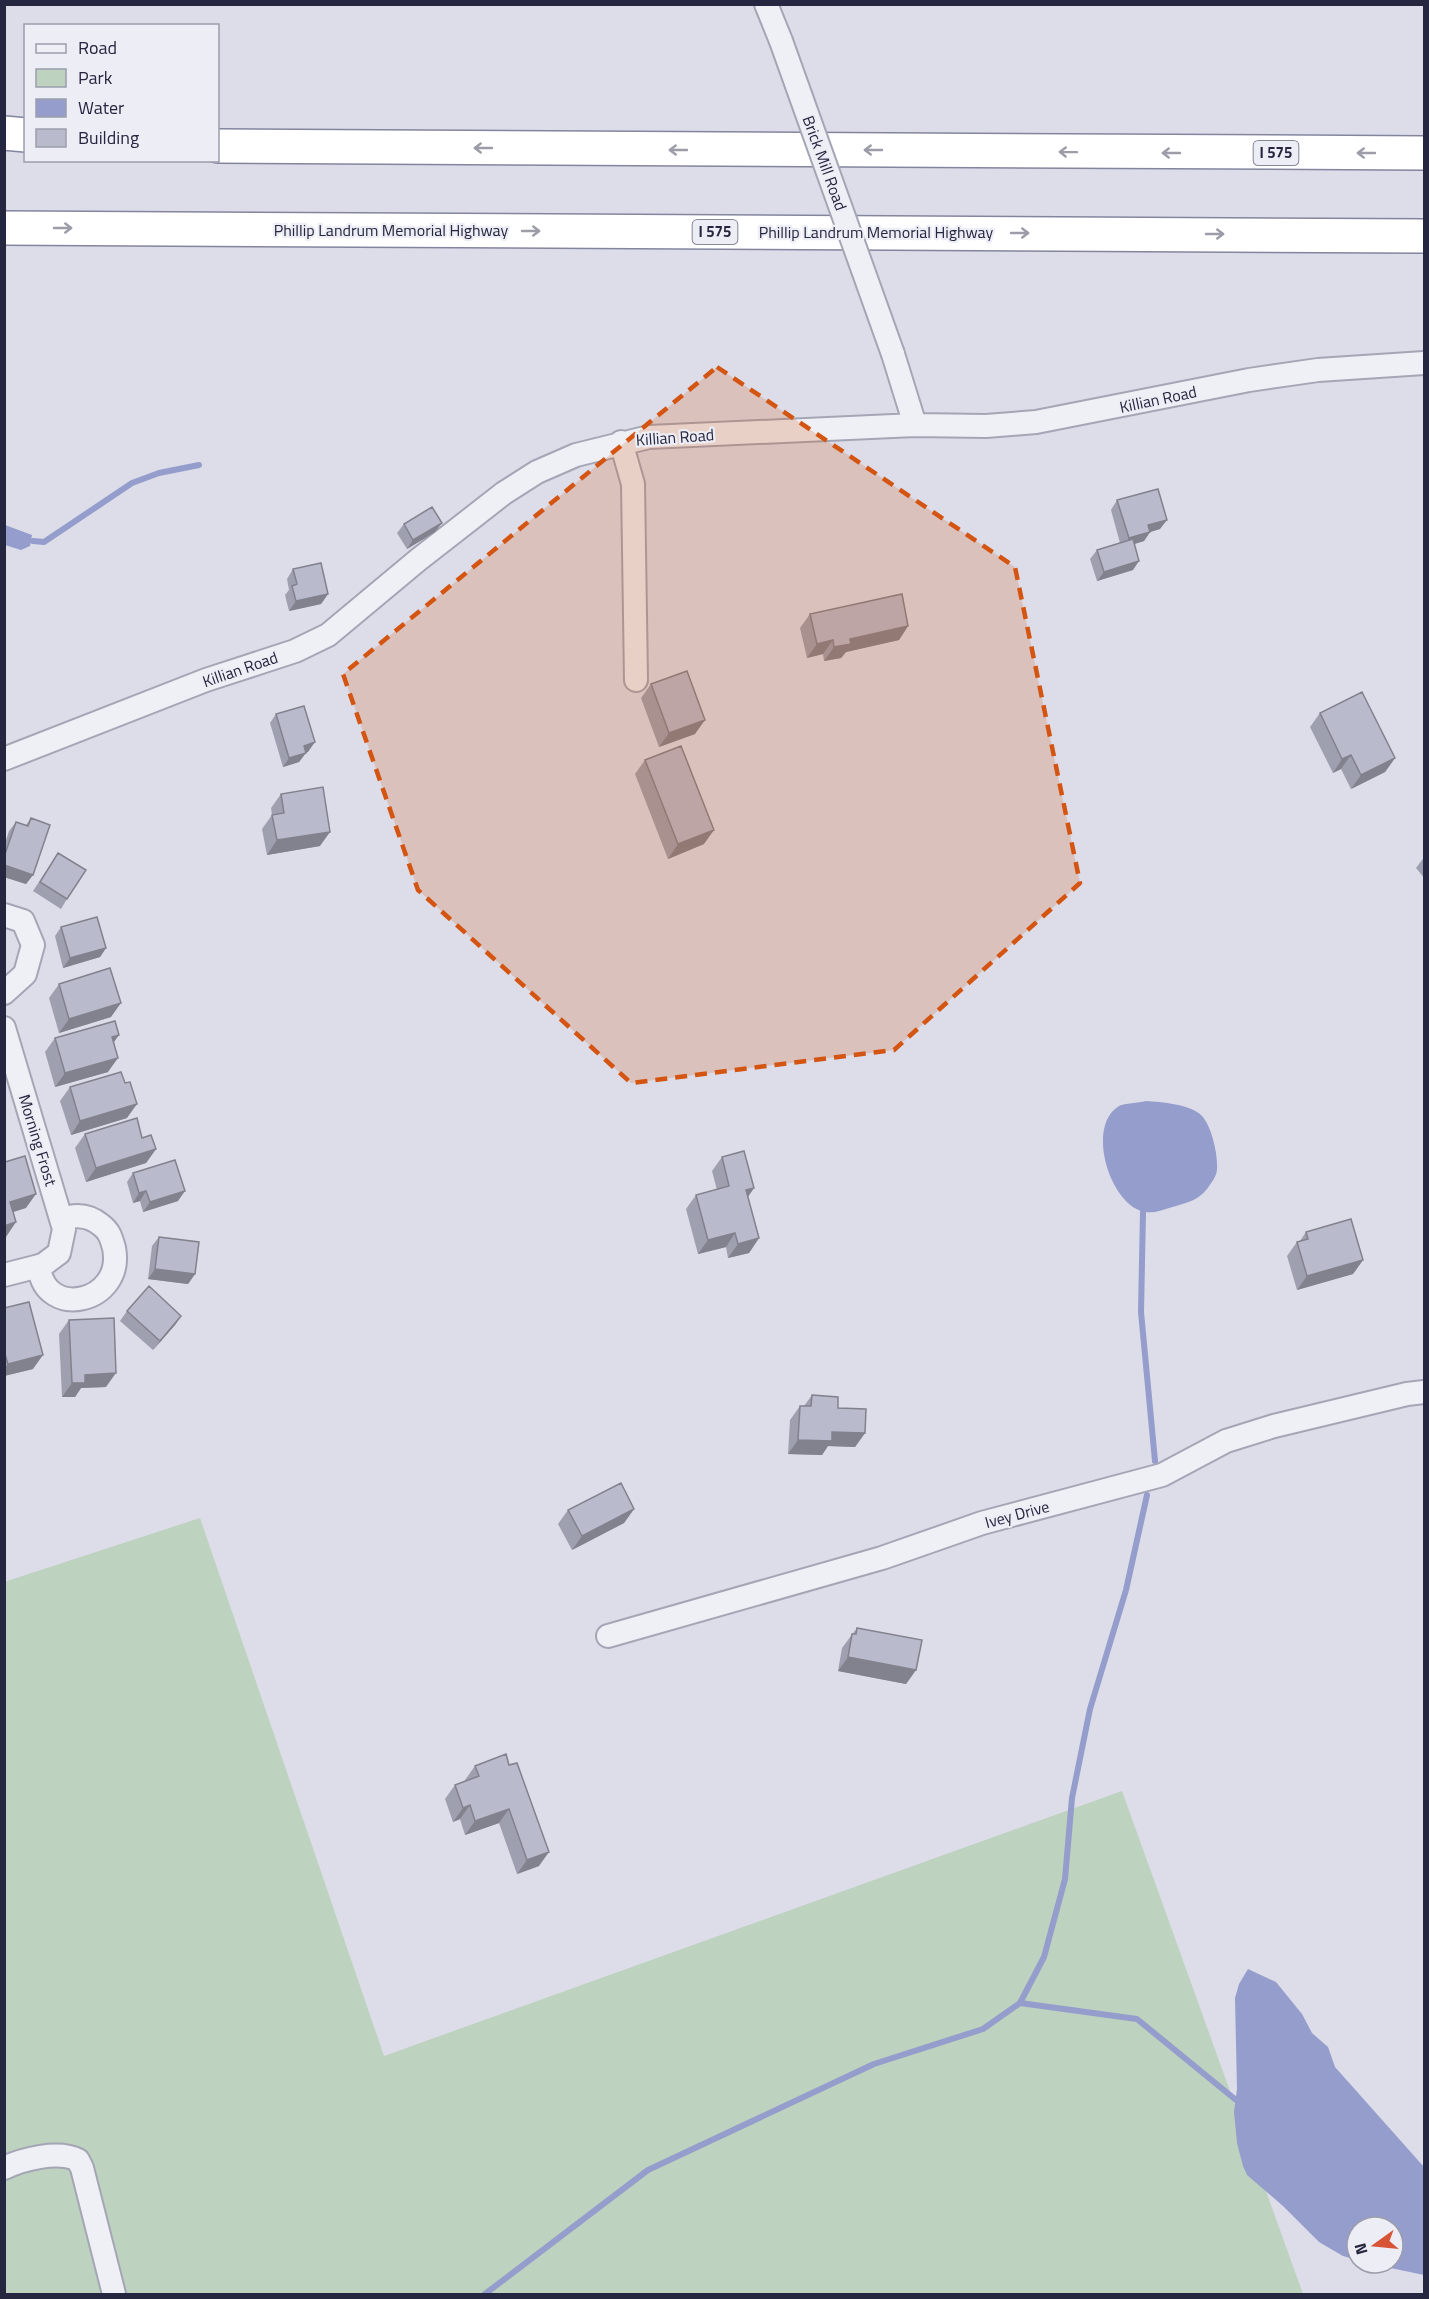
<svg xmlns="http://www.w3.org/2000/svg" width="1429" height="2299" font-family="'Titillium Web',sans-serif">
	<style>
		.green { fill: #bdd2bf }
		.water { fill: #949dcb }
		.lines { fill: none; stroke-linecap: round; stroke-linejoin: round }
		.stream { stroke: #949dcb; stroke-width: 6 }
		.minor-casing { stroke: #a5a6b5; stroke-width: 26 }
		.highway-casing { stroke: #83859f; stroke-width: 36 }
		.minor { stroke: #efeff6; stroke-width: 22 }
		.highway { stroke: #fff; stroke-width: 33 }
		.minor-bridge-casing { stroke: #a5a6b5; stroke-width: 26; stroke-linecap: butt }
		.minor-bridge { stroke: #efeff6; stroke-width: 22 }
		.wall { fill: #9fa0af }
		.shaded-wall { fill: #82828e }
		.building { fill: #b9bacb; stroke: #82828e; stroke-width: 1.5 }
		.oneway { stroke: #9d9da9 }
		.marked { fill: #d45411; fill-opacity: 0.2; stroke: #d45411; stroke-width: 4.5; stroke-dasharray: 12 8; stroke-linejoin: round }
		.labels { text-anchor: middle; stroke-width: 4.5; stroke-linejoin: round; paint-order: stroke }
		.shield { fill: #ecedf5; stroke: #616276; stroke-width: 1.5 }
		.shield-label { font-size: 15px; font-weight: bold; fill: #25263f }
		.street-label { font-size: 16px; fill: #25263f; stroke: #ecedf5 }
	</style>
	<rect width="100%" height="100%" fill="#dcdde8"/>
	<!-- green -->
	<path class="green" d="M200,1518l184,538 738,-265 181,503h-1298l-1,-712z"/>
	<!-- water -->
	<path class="water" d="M5,525l27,10 -2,11 -9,4 -16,-5z
		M1146,1101c15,1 45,3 56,15 10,11 16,39 15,53 0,7 -6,14 -10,20 -9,11 -18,13 -31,17 -12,3 -23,9 -35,5 -32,-10 -55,-85 -22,-105 6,-3 19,-3 27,-5z
		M1248,1969l28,13 26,32 10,19 16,14 7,20 89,100v108l-57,-12h26v-36h-36v33l-14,-4 -24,-14 -36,-36 -36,-31 -4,-9 -6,-23 -3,-31 3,-23 -2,-91 4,-14z"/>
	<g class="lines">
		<!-- stream -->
		<path class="stream" d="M33,541l11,1 88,-59 27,-10 40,-8
			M1143,1212l-2,100 14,149
			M1020,2003l117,16 99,81
			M485,2294l163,-124 226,-106 109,-35 37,-26 24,-46 21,-78 7,-81 18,-89 36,-119 21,-95"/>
		<!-- minor casing -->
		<g class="minor-casing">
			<path id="minor" d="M766,4l15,37
				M893,354l22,71
				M621,442l12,42 3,196
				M4,759l202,-79 89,-29 33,-16 90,-75 86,-67 33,-21 39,-17 73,-18 266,-12 71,1 50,-4 213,-42 69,-10 106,-7
				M4,915l19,6 10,24 -8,29 -21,19
				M4,1028l60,201 -5,24 -16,12 -39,10
				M39,1266c5,55 86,37 75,-18 -3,-11 -5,-17 -13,-23 -12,-10 -25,-11 -39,-6
				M608,1636l274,-78 100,-35 180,-48 64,-34 48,-15 133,-32 17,-2
				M4,2168c19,-9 54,-18 74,-8l4,8 32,126"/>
		</g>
		<!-- highway casing -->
		<g class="highway-casing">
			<path id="highway" d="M4,133l22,2
				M218,146l1206,7
				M4,228l1420,8"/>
		</g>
		<!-- minor -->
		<use href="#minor" class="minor"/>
		<!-- highway -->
		<use href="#highway" class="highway"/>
		<!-- minor-bridge casing -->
		<g class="minor-bridge-casing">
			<path id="minor-bridge" d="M781,41l112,313"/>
		</g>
		<!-- minor-bridge -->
		<use href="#minor-bridge" class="minor-bridge"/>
	</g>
	<!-- wall -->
	<path class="wall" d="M1117,500l43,29 -10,3 -6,9 -10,3 -1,26 -36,11 -7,-22 7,-9 23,-7 -9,-33z
		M404,524l31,8 -28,17 -10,-16z
		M293,569l35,25 -7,10 -32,7 -4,-16 4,-5 -2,-11z
		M810,614l98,12 -9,14 -53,12 -5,6 -17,3 -1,-7 -16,4 -7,-30z
		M651,684l44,50 -36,13 -18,-49z
		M1320,713l75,45 -10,14 -34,17 -10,-20 -8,4 -23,-46z
		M276,714l32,38h-2l-7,10 -16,5 -13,-44z
		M645,760l59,84 -36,15 -33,-85z
		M281,794l39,52 -53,9 -5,-26 10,-14 -1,-7z
		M31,818l2,57 -7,9 -22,-7v-31l5,-15 7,-9 10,3z
		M58,853l9,46 -6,10 -28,-18z
		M1425,856v23l-9,-11z
		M61,927l45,21 -6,9 -37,11 -8,-32z
		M59,984l52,33 -52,16 -10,-35z
		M55,1038l58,5 -5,29 -53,15 -10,-35z
		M70,1087l57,31 -56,17 -11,-34z
		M85,1134l57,4 14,11 -10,14 -60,19 -11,-34z
		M722,1157l32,31 -6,9 11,41 -10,15 -21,5 -2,-11 -28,7 -12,-45 10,-14 21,-5 -5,-19z
		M133,1173l45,28 -35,11 -3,-11 -7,2 -6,-21z
		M1306,1232l57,28 -10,14 -56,16 -10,-34 10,-14 3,-1z
		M159,1237l36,37 -7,10 -40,-5 4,-33z
		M4,1308l29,61 -29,7z
		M127,1311l54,5 -6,9 -22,25 -33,-29z
		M69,1320l37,67 -25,1 -6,9h-13l-3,-63z
		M812,1395l26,13 27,25 -10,14 -27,-1 -6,9 -34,-1 2,-34 10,-14h4z
		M634,1509l-10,14 -52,27 -14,-26 10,-14z
		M857,1628l59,42 -10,14 -68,-13 4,-23z
		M506,1754l33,112 -22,8 -18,-51 -34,12 -5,-16 -7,3 -8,-23 10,-14 10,-4v-1l10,-14z"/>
	<!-- shaded-wall -->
	<path class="shaded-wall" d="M1167,520l-7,9 -10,3 -6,9 -22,7 7,-10 19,-13z
		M442,523l-7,9 -28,17 6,-9z
		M1139,561l-6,9 -36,11 7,-9z
		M328,594l-7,10 -32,7 7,-10z
		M908,626l-9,14 -53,12 -5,6 -17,3 10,-14 16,-8z
		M833,640l-10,14 -16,4 10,-14z
		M705,720l-10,14 -36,13 10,-14z
		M315,742l-7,10 -10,3 6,-9z
		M306,753l-7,9 -16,5 6,-9z
		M1351,755l-10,14 -8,4 9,-14z
		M1395,758l-10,14 -34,17 10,-14z
		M714,830l-10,14 -36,15 10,-15z
		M330,832l-10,14 -53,9 10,-15z
		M4,865l29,10 -7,9 -22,-7z
		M106,948l-6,9 -37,11 7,-10z
		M121,1003l-10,14 -52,16 10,-14z
		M119,1035l-10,14 3,-12z
		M118,1058l-10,14 -53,15 10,-14z
		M137,1104l-10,14 -56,17 9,-14z
		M156,1149l-10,14 -60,19 10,-14z
		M754,1188l-10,14 2,-12z
		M146,1191l-6,10 -7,2 6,-10z
		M185,1191l-7,10 -35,11 7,-10z
		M36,1194l-10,14 -22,7 6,-13z
		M16,1222l-10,15h-2v-11z
		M735,1233l-9,14 -28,7 10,-14z
		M759,1238l-10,15 -21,5 10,-14z
		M1363,1260l-10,14 -56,16 10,-14z
		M155,1269l40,5 -7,10 -40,-5z
		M181,1316l-6,9 -22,25 7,-9z
		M43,1355l-10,14 -29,7v-7l4,-5z
		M116,1373l-10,14 -25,1 -6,9h-13l10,-14 13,-8z
		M832,1432l33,1 -10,14 -27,-1 -6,9 -34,-1 10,-14z
		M634,1509l-10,14 -52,27 10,-14z
		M848,1657l68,13 -10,14 -68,-13z
		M470,1805l-10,14 -7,3 10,-14z
		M509,1809l-10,14 -34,12 10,-14z
		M549,1852l-10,14 -22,8 10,-14z"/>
	<!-- building -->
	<path class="building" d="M1158,489l9,31 -19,5 2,7 -21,6 -12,-38z
		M432,507l10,16 -29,17 -9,-16z
		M1133,539l6,22 -35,11 -7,-22z
		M321,563l7,31 -32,7 -4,-15 5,-2 -4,-15z
		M902,594l6,32 -58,13 1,5 -17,3 -1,-7 -16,4 -7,-30z
		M687,671l18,49 -36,13 -18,-49z
		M1362,692l33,66 -34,17 -10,-20 -9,4 -22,-46z
		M304,706l11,36 -11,4 2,7 -17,5 -13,-44z
		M681,746l33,84 -36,14 -33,-84z
		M323,787l7,45 -53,8 -5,-25 12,-2 -3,-19z
		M31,818l19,7 -17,50 -29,-10v-8l12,-35 12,4z
		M58,853l28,17 -19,29 -27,-17z
		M97,917l9,31 -36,10 -9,-31z
		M110,968l11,35 -52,16 -10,-35z
		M115,1021l4,14 -7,2 6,21 -53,15 -10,-35z
		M121,1072l4,11 5,-1 7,22 -57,17 -10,-34z
		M137,1118l5,20 9,-3 5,14 -60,19 -11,-34z
		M744,1151l10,37 -8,2 13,48 -21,6 -3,-11 -27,7 -12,-45 33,-9 -7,-29z
		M25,1156l11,38 -26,8 6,20 -12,4v-67l1,3z
		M175,1160l10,31 -35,11 -4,-11 -7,2 -6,-20z
		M1351,1219l12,41 -56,16 -10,-34 11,-3 -2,-7z
		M159,1237l40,5 -4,32 -40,-5z
		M149,1286l32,30 -21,25 -33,-30z
		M29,1302l14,53 -35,9 -4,-13v-43z
		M114,1318l2,55 -31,2v8h-13l-3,-63z
		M812,1395l26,2v11l28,1 -1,24 -33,-1v9l-34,-1 2,-34h11z
		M621,1483l13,26 -52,27 -14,-26z
		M857,1628l65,12 -6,30 -68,-13 4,-23h4z
		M506,1754l3,11 8,-2 32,89 -22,8 -18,-51 -34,12 -5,-16 -7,3 -8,-23 24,-9 -4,-10z"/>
	<!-- one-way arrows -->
	<defs><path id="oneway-shaft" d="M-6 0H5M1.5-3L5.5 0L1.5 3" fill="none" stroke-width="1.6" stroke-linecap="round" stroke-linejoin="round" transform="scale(1.5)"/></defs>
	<g class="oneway">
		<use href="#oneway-shaft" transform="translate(483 148) rotate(-180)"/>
		<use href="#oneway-shaft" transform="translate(678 150) rotate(-180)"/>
		<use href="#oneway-shaft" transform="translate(873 150) rotate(-180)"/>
		<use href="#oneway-shaft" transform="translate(1068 152) rotate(-179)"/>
		<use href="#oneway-shaft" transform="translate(1171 153) rotate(180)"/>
		<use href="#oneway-shaft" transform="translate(1366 153) rotate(180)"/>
		<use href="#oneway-shaft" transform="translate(63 228)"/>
		<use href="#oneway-shaft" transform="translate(531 231)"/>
		<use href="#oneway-shaft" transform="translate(1020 233)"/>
		<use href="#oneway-shaft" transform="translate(1215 234)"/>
	</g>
	<!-- marked area -->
	<path class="marked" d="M717,367l298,200 65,316 -186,167 -263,33 -213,-193 -75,-216z"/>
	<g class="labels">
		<!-- shield labels -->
		<g class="shield">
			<rect x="1253.5" y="141" width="45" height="24" rx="4.5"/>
			<rect x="692.5" y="220" width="45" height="24" rx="4.5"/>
		</g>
		<g class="shield-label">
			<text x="1276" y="158">I 575</text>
			<text x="715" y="237">I 575</text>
		</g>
		<!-- street labels -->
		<g class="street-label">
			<text transform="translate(825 163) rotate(70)" y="6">Brick Mill Road</text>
			<text x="391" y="236">Phillip Landrum Memorial Highway</text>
			<text x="876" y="238">Phillip Landrum Memorial Highway</text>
			<text transform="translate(1158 399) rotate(-12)" y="6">Killian Road</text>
			<text transform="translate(675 437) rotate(-4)" y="6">Killian Road</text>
			<text transform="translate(240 669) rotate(-19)" y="6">Killian Road</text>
			<text transform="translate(38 1140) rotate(73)" y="6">Morning Frost</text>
			<text transform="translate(1017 1514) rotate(-15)" y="6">Ivey Drive</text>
		</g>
	</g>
	<!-- border -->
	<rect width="1429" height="2299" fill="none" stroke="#25263f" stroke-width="12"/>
	<!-- legend -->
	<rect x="24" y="24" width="195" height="138" fill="#ecedf5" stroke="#9c9dac" stroke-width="1.5"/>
	<rect x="36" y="44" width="30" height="9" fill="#efeff6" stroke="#9c9dac" stroke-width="1.5"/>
	<text x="78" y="54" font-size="18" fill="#25263f">Road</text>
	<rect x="36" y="69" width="30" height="18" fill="#bdd2bf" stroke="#9c9dac" stroke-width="1.5"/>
	<text x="78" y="84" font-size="18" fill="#25263f">Park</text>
	<rect x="36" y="99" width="30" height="18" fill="#949dcb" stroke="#9c9dac" stroke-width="1.5"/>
	<text x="78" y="114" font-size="18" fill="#25263f">Water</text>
	<rect x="36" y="129" width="30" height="18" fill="#b9bacb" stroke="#9c9dac" stroke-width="1.5"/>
	<text x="78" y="144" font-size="18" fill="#25263f">Building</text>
	<!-- north arrow -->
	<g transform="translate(1375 2245) rotate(255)"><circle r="28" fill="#ecedf5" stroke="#9c9dac" stroke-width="1.5"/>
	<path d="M0-4.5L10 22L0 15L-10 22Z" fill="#d75437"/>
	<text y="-9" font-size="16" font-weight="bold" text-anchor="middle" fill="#25263f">N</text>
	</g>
</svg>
